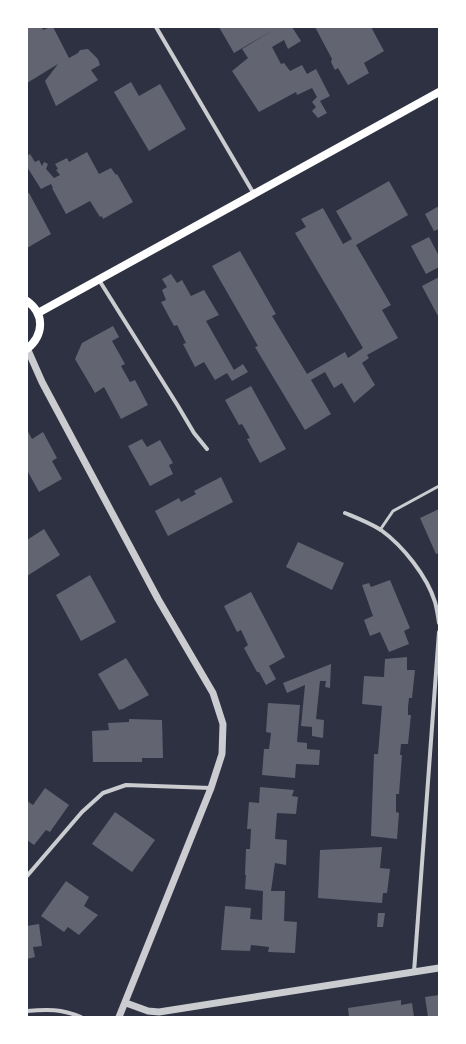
<svg xmlns="http://www.w3.org/2000/svg" width="466" height="1044" font-family="'Sofia Sans Condensed',sans-serif">
	<style>
		.building { fill: #626471 }
		.lines { fill: none; stroke-linecap: round; stroke-linejoin: round }
		.service { stroke: #caccd0; stroke-width: 3 }
		.minor { stroke: #caccd0; stroke-width: 4 }
		.tertiary { stroke: #caccd0; stroke-width: 7 }
		.secondary { stroke: #fff; stroke-width: 8 }
	</style>
	<rect width="100%" height="100%" fill="#2d3142"/>
	<!-- building -->
	<path class="building" d="M27,27h15l1,3 7,-3h3l16,31 9,-5 2,-3 8,-1 10,10 2,6 -9,5 7,10 -42,26 -11,-25 13,-17 -31,19z
		M219,27h73l9,14 -13,8 -4,-9 -12,7 9,17 3,-1 6,8 12,-6 5,9 9,-5 14,27 -10,5 7,12 -9,5 -6,-7 4,-4 -4,-5 5,-5 -5,-9 -15,7 -1,-3 -37,20 -27,-41 16,-13 -6,-9 33,-20 -41,24z
		M315,27h56l13,24 -20,12 5,10 -21,12 -10,-17 -3,2 -4,-8 1,-3z
		M131,82l8,14 21,-12 26,45 -37,22 -35,-59z
		M87,152l12,22 12,-6 5,7 1,-1 16,28 -30,17 -1,-3 -2,1 -10,-16 -24,13 -14,-26h1l-2,-4 -10,5 -14,-22v-11l3,-2 5,8 4,-2 3,6 2,-4 4,2 -2,5 8,9 6,-3 -4,-5 2,-1 -3,-5 12,-6 2,4z
		M389,181l19,34 -52,30 35,60 -9,5 16,28 -31,17 2,3 -7,5 13,22 -21,18 -12,-20 -8,5 -9,-16 -14,8 20,34 -26,16 -50,-83 3,-1 -46,-80 28,-15 36,63 -4,2 35,58 38,-22 3,6 15,-10 -68,-115 11,-6 -5,-8 22,-11 20,36 9,-5 -16,-28z
		M27,193h2l22,41 -24,14z
		M439,206v23l-5,2 -9,-17z
		M429,237l10,19v11l-13,7 -15,-28z
		M171,274l6,9 5,-3 9,16 13,-6 15,25 -13,6 28,49 9,-6 5,8 -16,9 -5,-8 -12,7 -11,-18 -9,5 -12,-23 3,-1 -9,-18 -3,1 -13,-24 5,-2 -4,-10 5,-3 -5,-8z
		M439,277v41l-17,-32z
		M113,326l6,11 -7,4 13,23 -4,2 9,16 5,-2 13,25 -27,14 -17,-32 -9,6 -20,-34 7,-16z
		M251,386l35,63 -26,14 -13,-24 3,-1 -5,-9 -3,-5 -3,1 -14,-25z
		M27,430l5,9 11,-7 14,26 -5,3 10,18 -23,13 -12,-22z
		M142,439l5,8 13,-7 13,23 -4,2 4,9 -23,12 -22,-40z
		M221,477l12,25 -65,34 -13,-25 24,-13 2,4 15,-8 -2,-3z
		M439,509v44l-3,1 -16,-36z
		M44,529l16,26 -33,21v-36z
		M298,542l46,21 -12,27 -46,-23z
		M90,575l26,47 -35,19 -25,-46z
		M390,580l20,48 -6,3 5,13 -20,8 -9,-20 -10,4 -6,-16 9,-4 -11,-31 7,-2 2,4z
		M251,592l34,65 -16,9 7,13 -10,6 -7,-13h-2l-13,-24 4,-3 -7,-15 -4,2 -13,-26z
		M407,657v13h8l-3,28h-3l-1,9v8h3l-3,29h-7l-1,11h2l-3,39h-3v18l3,1 -2,26 -26,-3 3,-82h4l4,-48 -20,-2 2,-28 20,1 1,-18z
		M126,658l23,37 -26,14 -4,1 -21,-36z
		M331,664l-1,24 -5,-1 1,-6h-6l-4,38 8,1 -1,18 -11,-2v-9l-11,-1 4,-41 -18,8 -4,-10z
		M268,703l32,2 -3,37 10,1v6l13,1 -1,15 -23,-1 -1,14 -33,-3 2,-26h5l2,-16 -5,-1z
		M129,719l33,1 1,38h-21v4h-49l-1,-31 17,-1 -1,-7 21,-1z
		M260,787l34,3 -2,6 6,1 -2,17 -19,-1 -2,26 12,1 -1,25 -11,-2 -4,28h14l-1,30 13,1 -2,31 -27,-1 1,-5 -18,-2 -1,6 -29,-1 4,-44 26,2 -1,11 12,1 1,-29 -18,-2 1,-14h-1l1,-26h4l1,-20h-4l2,-27 10,1z
		M45,788l24,17 -19,27 -4,-2 -12,15 -7,-5v-39l6,4z
		M115,812l40,28 -23,32 -40,-28z
		M382,847l-2,21 10,1 -3,24h-4l-1,10 -64,-5 2,-48z
		M66,881l23,16 -5,9 14,9 -19,20 -11,-8 -4,5 -23,-16z
		M378,913h7l-2,14h-6z
		M39,924l3,22 -9,1 2,10 -8,2v-33z
		M439,995v22h-11l-3,-20z
		M401,1000v5l11,-2 2,14h-65l-1,-9z"/>
	<g class="lines">
		<!-- service -->
		<path class="service" d="M380,530l13,-19 46,-25"/>
		<!-- minor -->
		<path class="minor" d="M156,27l98,167
			M99,280l79,126 16,27 13,16
			M345,513c12,5 25,10 36,17 22,16 46,46 54,72 2,7 3,14 4,21
			M27,876l55,-64 21,-19 23,-8 85,3
			M414,972l25,-340
			M27,1011c21,-2 34,-2 54,6"/>
		<!-- tertiary -->
		<path class="tertiary" d="M27,348l15,34 116,217 55,94 10,31 -1,30 -11,34 -92,229
			M126,1003l22,8 11,1 280,-44"/>
		<!-- secondary -->
		<path class="secondary" d="M27,301c18,13 17,34 0,48
			M38,313l401,-221"/>
	</g>
	<!-- border -->
	<rect width="466" height="1044" fill="none" stroke="#ffffff" stroke-width="56"/>
</svg>
